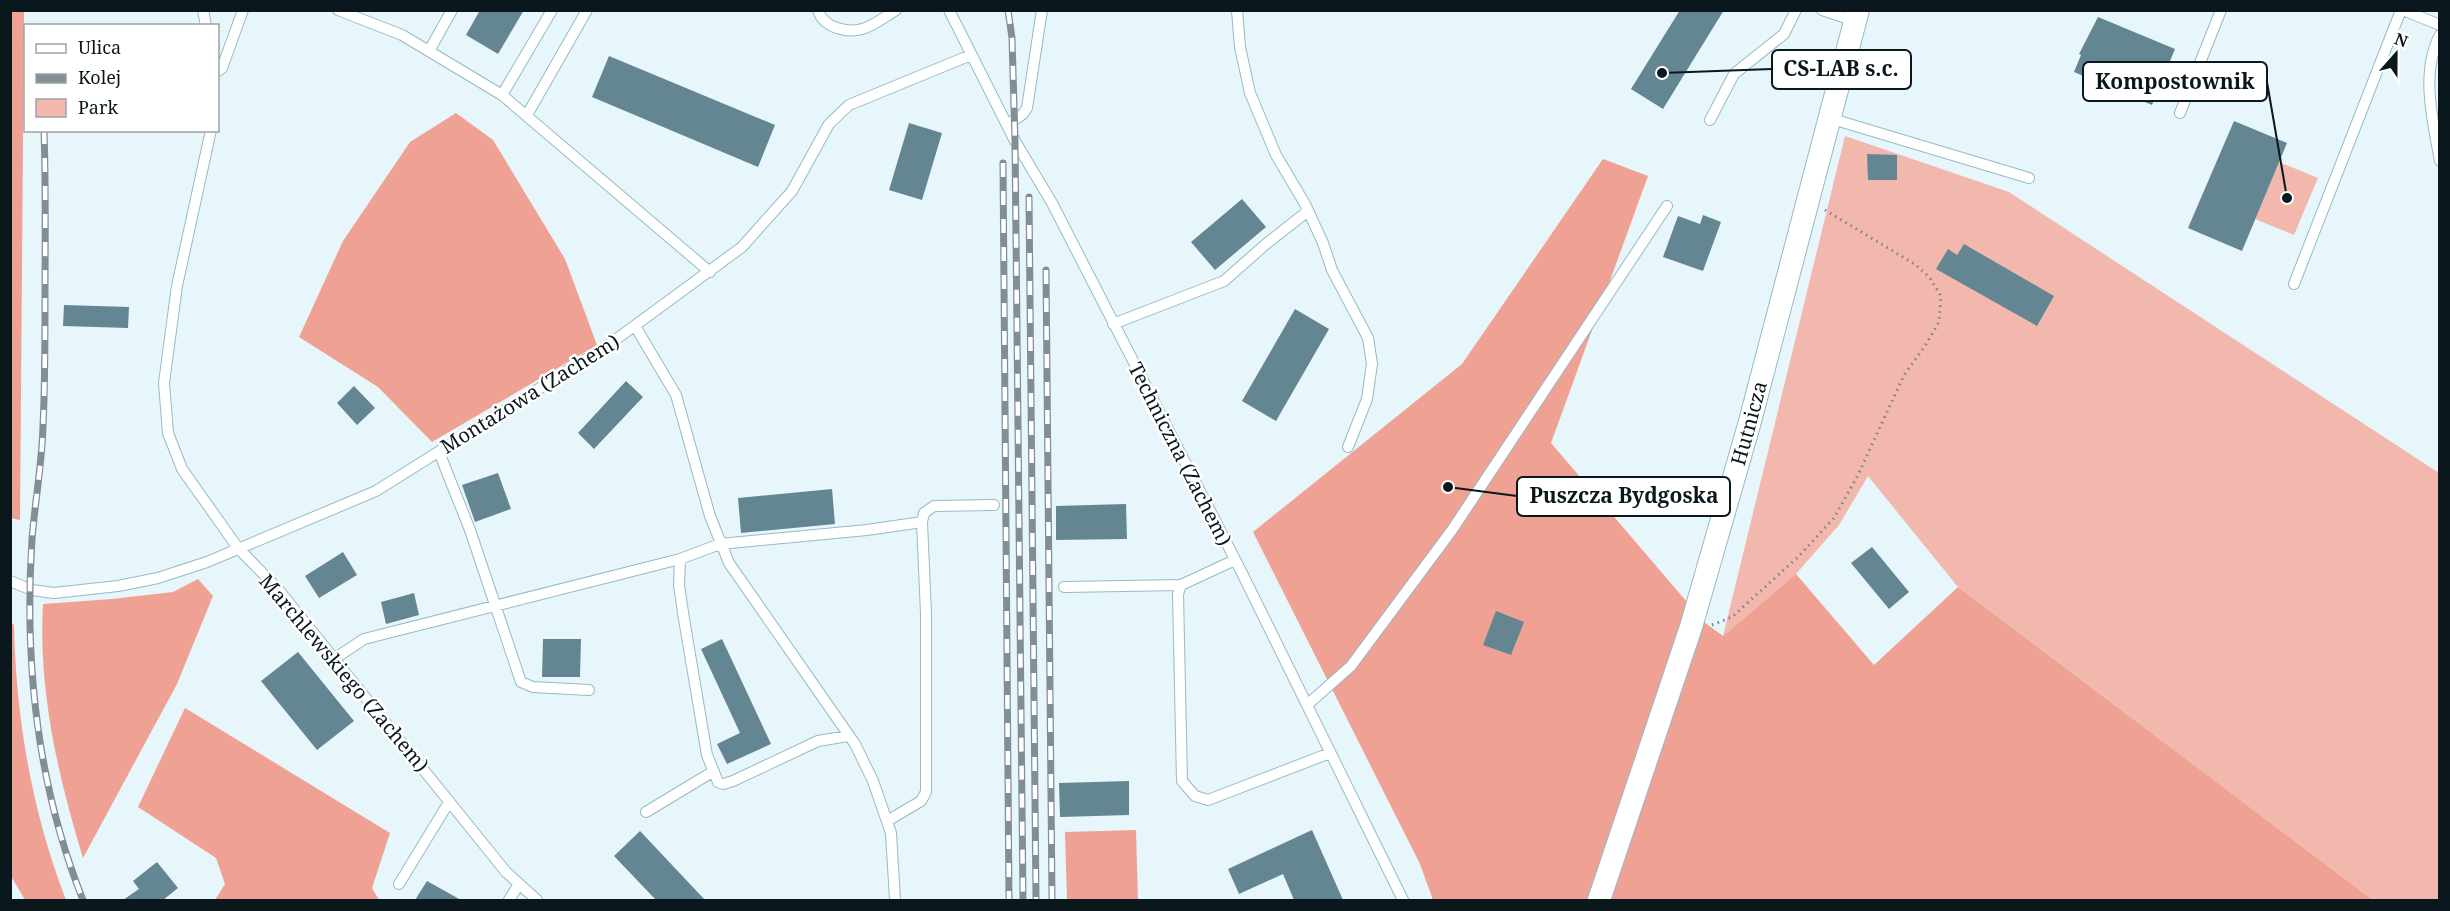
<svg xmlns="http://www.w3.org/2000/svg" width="2450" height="911" font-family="'Noto Serif',serif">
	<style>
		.green { fill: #f2b8ae }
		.forest { fill: #efa193 }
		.building { fill: #648592 }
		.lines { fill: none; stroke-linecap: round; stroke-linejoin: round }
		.service-casing { stroke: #96bac7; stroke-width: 12 }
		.minor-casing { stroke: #96bac7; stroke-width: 24 }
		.path { stroke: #78868b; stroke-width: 3; stroke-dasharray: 1.5 4.5; stroke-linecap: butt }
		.service { stroke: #fff; stroke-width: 10 }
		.minor { stroke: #fff; stroke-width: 22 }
		.rail-casing { stroke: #818f94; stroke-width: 7 }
		.rail { stroke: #fff; stroke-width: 4.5; stroke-dasharray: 14; stroke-linecap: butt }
		.labels { text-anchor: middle; stroke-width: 5; stroke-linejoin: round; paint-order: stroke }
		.street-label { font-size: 20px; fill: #0a171c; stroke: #fff }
		.leader { fill: none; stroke: #0a171c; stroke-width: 2 }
		.callout-dot { fill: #0a171c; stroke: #fff; stroke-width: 2 }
		.callout { fill: #fff; stroke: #0a171c; stroke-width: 2 }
		.callout-label { font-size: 21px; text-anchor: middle; font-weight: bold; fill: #0a171c }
	</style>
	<rect width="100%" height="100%" fill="#e7f6fb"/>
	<!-- green -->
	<path class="green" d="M1845,136l164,56 430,281v427h-66l-415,-313 -90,-111 -29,49 -43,49 -73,62z
		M2279,162l39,16 -24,57 -39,-16z"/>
	<!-- forest -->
	<path class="forest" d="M24,10l-4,510 -10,-2v-507z
		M456,113l37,27 72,119 32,86 -165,97 -54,-55 -79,-50 44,-96 67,-99z
		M1603,159l45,17 -97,267 153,179 19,14 73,-62 78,91 84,-78 415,313h-940l-13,-36 -167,-332 209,-168z
		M198,579l15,17 -36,88 -94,174c-25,-82 -45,-168 -40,-254l69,-5 61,-7z
		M11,623l3,2c2,94 18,187 52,275h-41l-14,-24z
		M185,708l205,125 -18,55 7,12h-164l10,-16 -9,-26 -78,-51z
		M1136,830l2,70h-71l-2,-68z"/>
	<!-- building -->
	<path class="building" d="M480,10h44l-26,44 -32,-19z
		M1680,10h44l-61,99 -32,-20z
		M2098,17l77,32 -23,56 -78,-33 7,-17 -2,-1z
		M609,56l166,69 -17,42 -166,-70z
		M2234,121l53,22 -45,108 -54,-23z
		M909,123l33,10 -20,67 -33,-10z
		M1867,154l30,1v25h-29z
		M1242,199l24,28 -51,43 -24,-28z
		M1703,215l18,7 -18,49 -40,-14 15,-41 22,8z
		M1964,244l90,52 -17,30 -101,-57 12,-20 9,6z
		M64,305l65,2 -1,21 -65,-2z
		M1295,309l34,20 -53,92 -34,-20z
		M626,381l17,16 -49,52 -16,-16z
		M354,386l21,22 -18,17 -20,-22z
		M498,473l13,36 -36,13 -13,-37z
		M832,489l3,35 -94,9 -3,-35z
		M1126,504l1,35 -71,1v-34z
		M1872,547l37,45 -20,17 -38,-46z
		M343,552l14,23 -38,23 -14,-22z
		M414,593l5,22 -33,9 -5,-22z
		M1496,611l28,11 -13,33 -28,-10z
		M543,639h38l-1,38h-38z
		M722,639l49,105 -44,20 -10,-20 23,-11 -39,-84z
		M298,652l56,69 -37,29 -56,-69z
		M1129,781v34l-69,2 -1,-34z
		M1312,830l31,70h-49l-11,-26 -44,20 -11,-25z
		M640,831l65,69h-49l-42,-44z
		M157,862l21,26 -15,12h-40l16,-11 -6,-8z
		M427,881l34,19h-46z"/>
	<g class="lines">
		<!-- service casing -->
		<g class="service-casing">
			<path id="service" d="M203,10l3,16
				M338,10l64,25 100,60
				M552,10l-50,85 208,177
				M818,10c5,18 29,23 44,19 12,-3 24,-13 34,-19
				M949,10l66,131 37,62 190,370 161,327
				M1237,10l3,37 10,46 26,62 29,49 18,39 9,27 36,68 4,26 -5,35 -19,48
				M1822,10l33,11
				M2403,10l37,15
				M2440,35c-20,37 -7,87 0,126
				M429,51l23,-41
				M218,71l4,-3 21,-58
				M2180,113l41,-103
				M527,115l60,-105
				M1829,118l200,60
				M1710,120l24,-46 50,-40 12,-24
				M1007,125l16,-11 4,-6 15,-98
				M211,130l-34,156 -13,97 4,50 14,36 56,79 39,40 229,284 31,28
				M2294,284l107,-274
				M1113,324l111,-43 42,-37 42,-33
				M635,326l41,69 34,121 19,47 126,181 18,37 18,52 4,67
				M439,452l31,78 51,152 12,5 56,3
				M680,559l-1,26 5,34 23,136 11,27 5,2 10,-3 85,-40 30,-5
				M1235,560l-54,25 -3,9 4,187 13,15 13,4 122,-47
				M10,581l22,9 22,3 64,-7 40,-8 49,-16 169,-71 231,-145 135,-99 50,-56 37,-67 20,-19 122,-50
				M1064,587l117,-2
				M334,659l30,-20 316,-80 40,-15 147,-14 55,-8 2,-9 10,-7 60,-1
				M1307,705l44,-39 101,-136 215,-324
				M646,812l68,-41
				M887,821l34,-20 5,-9v-178l-4,-92
				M399,884l50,-82
				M509,900l10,-16"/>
		</g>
		<!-- minor casing -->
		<g class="minor-casing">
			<g id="minor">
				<path id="s1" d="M1599,900l92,-273 58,-202 109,-415"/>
			</g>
		</g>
		<!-- path -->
		<path class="path" d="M1712,625l20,-8 66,-60 36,-39 24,-43 46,-100 21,-29 14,-24 2,-26 -11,-18 -14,-13 -91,-55"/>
		<!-- service -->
		<use href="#service" class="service"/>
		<!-- minor -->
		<use href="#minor" class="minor"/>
		<!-- rail casing -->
		<g class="rail-casing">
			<path id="rail" d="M1008,10l4,28 3,103 8,759
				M44,130c2,58 1,116 1,173 0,41 0,82 -2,123 -1,38 -8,75 -11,113 -8,124 5,246 51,361
				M1003,163l6,737
				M1029,197l7,703
				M1046,270l6,630"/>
		</g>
		<!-- rail -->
		<use href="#rail" class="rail"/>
	</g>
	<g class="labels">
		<!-- street labels -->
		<g class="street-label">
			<text transform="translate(530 394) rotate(-32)" y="7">Montażowa (Zachem)</text>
			<text dy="7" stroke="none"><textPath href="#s1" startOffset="500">Hutnicza</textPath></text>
			<text transform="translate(1180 454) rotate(63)" y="7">Techniczna (Zachem)</text>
			<text transform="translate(344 673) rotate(50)" y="7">Marchlewskiego (Zachem)</text>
		</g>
	</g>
	<!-- callouts -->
	<path class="leader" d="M1662 73L1772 69M2287 198L2267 82M1448 487L1517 496"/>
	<g class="callout-dot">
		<circle cx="1662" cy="73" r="6"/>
		<circle cx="2287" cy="198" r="6"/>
		<circle cx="1448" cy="487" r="6"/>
	</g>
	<g class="callout">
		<rect x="1772" y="50" width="139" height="39" rx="6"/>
		<rect x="2083" y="62" width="184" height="39" rx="6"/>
		<rect x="1517" y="477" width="213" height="39" rx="6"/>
	</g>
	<g class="callout-label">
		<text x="1841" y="76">CS-LAB s.c.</text>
		<text x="2175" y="89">Kompostownik</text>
		<text x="1624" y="503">Puszcza Bydgoska</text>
	</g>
	<!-- border -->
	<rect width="2450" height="911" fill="none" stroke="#0a171c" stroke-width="24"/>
	<!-- legend -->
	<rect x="24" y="24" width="195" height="108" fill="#ffffff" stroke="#9da2a4" stroke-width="1.5"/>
	<rect x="36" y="44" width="30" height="9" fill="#ffffff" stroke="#9da2a4" stroke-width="1.5"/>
	<text x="78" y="54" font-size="18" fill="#0a171c">Ulica</text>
	<rect x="36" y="74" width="30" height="9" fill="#818f94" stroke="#9da2a4" stroke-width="1.5"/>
	<text x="78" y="84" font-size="18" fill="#0a171c">Kolej</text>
	<rect x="36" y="99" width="30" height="18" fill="#f2b8ae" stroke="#9da2a4" stroke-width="1.5"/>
	<text x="78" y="114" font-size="18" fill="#0a171c">Park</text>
	<!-- north arrow -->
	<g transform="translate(2396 54) rotate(21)" stroke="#ffffff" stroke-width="4.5" paint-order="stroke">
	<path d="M0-4.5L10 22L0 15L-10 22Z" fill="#0a171c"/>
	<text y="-9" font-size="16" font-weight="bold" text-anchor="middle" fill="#0a171c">N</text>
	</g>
</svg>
